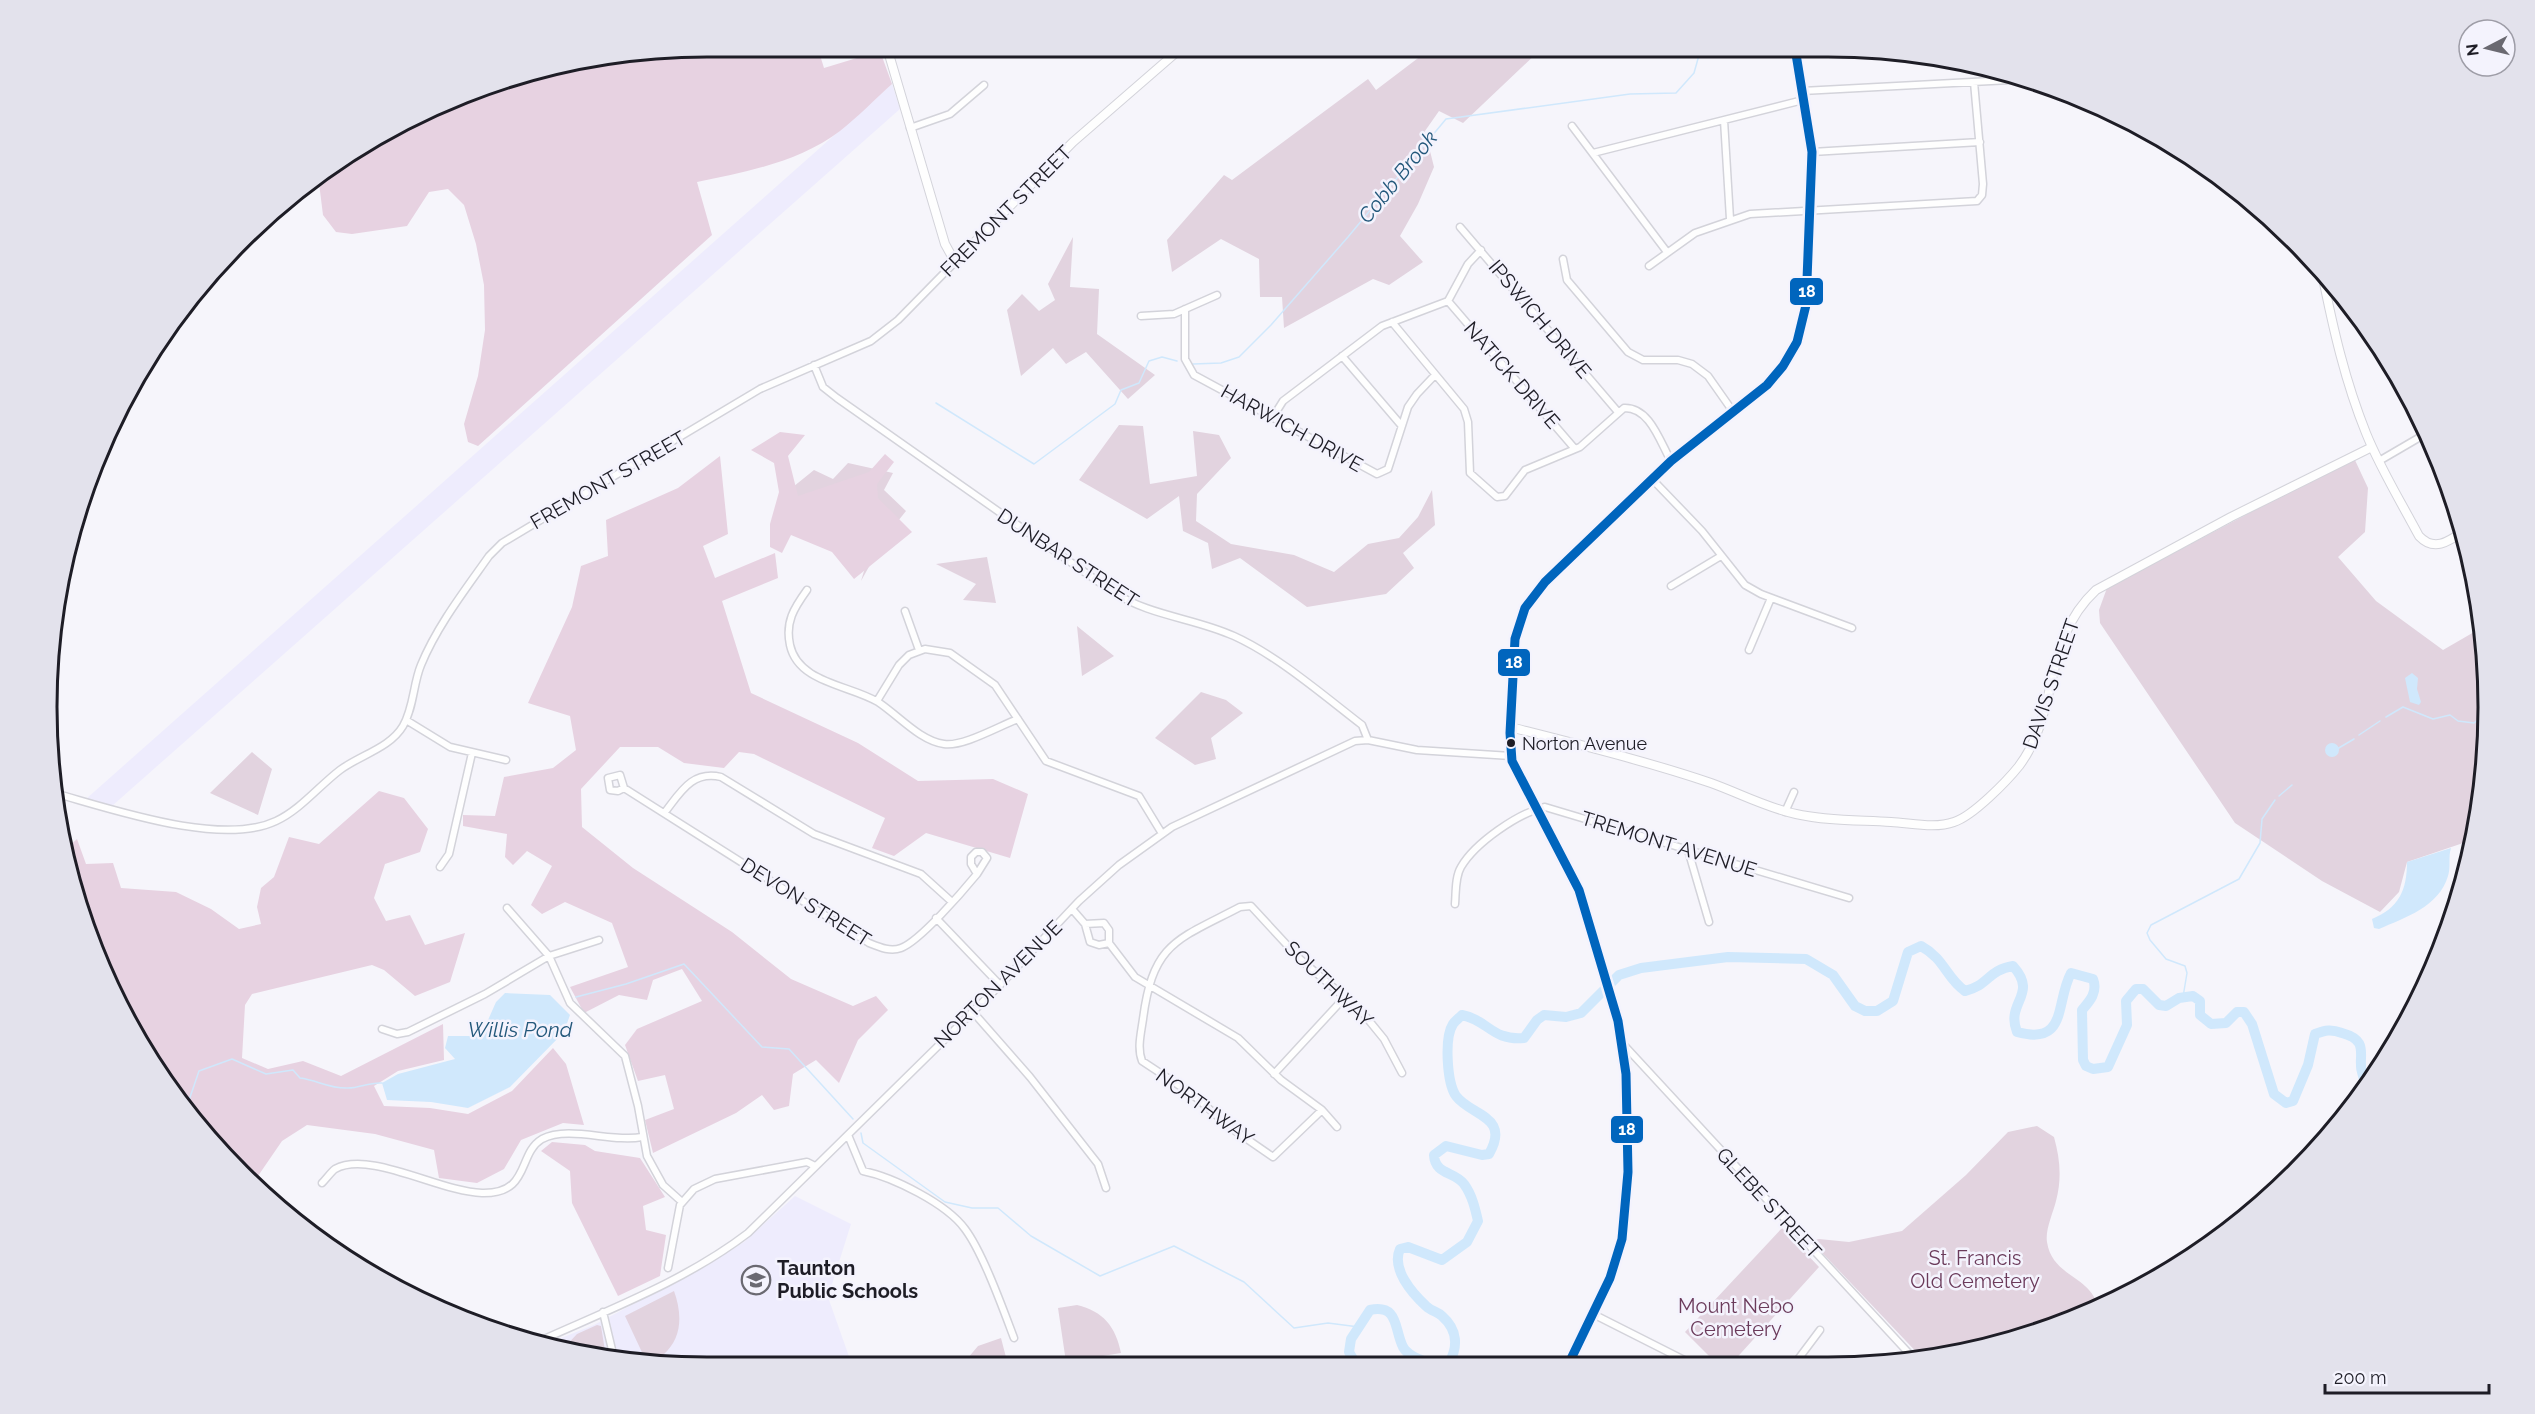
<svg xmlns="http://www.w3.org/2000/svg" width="2535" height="1414" font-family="Raleway,sans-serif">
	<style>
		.built { fill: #eeecfd }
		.green { fill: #e2d3df }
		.forest { fill: #e7d2e1 }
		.water { fill: #d0e8fc }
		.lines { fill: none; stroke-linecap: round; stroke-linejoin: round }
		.stream { stroke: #d0e8fc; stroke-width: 1.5 }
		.river { stroke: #d0e8fc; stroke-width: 10 }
		.minor-casing { stroke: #d3d3da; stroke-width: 9 }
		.tertiary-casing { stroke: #d3d3da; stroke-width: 10 }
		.secondary-casing { stroke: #d3d3da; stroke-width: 11 }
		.minor { stroke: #fefefe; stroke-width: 6 }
		.tertiary { stroke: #fefefe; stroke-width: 8 }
		.secondary { stroke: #fefefe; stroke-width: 8 }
		.bus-1-casing { stroke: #f4f3fd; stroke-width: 14 }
		.bus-1 { stroke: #0065bd; stroke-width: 9 }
		.bus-dot { fill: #1e1d26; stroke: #f4f3fd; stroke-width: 2 }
		.labels { text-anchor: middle; stroke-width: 5; stroke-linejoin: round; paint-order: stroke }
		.bus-label { font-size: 18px; fill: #1e1d26; stroke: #f4f3fd; text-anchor: start }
		.street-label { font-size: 20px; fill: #1e1d26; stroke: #f4f3fd }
		.park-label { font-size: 20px; fill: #6b3b5b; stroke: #f4f3fd }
		.poi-label { font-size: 20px; font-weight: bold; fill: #1e1d26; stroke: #f4f3fd; text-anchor: start }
		.water-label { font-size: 21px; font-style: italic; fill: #23587b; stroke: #f4f3fd }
		.rim { fill: none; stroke: #1e1d26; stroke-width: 3 }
		.line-badge { stroke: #f4f3fd; stroke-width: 2 }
		.badge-label { font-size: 16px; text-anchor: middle; font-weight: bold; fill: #fff }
	</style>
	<rect width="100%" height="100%" fill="#f6f5fb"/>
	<!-- built -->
	<path class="built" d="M892,84l8,25 -788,697 -26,-7z
		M795,1196l56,28 -23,73 24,68 -188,1 -123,-20 53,-21 111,-59 39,-24z"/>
	<!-- green -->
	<path class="green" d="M1430,49h111l-78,74 -24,-12 -14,20 9,36 -16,37 -18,32 23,26 -34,23 -16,-6 -89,49 -2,-31h-22l-1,-38 -38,-20 -49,33 -5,-32 57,-65 8,5 136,-101 8,11z
		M1073,237l-3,50 29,2 -2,45 58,41 -27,24 -42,-47 -20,12 -13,-16 -32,28 -14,-66 15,-16 17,17 16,-11 -7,-16z
		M1119,425l24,1 7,58 47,-8 -4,-45 26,4 12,23 -34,36 -1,27 35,23 63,11 40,17 34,-28 31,-6 19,-21 14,-27 3,35 -32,28 11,15 -28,26 -79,13 -67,-49 -28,11 -4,-26 -25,-12 -4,-35 -32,23 -68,-39z
		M2354,458l14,30 -3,44 -27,25 38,44 67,49 38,-22c11,69 7,144 -9,212l-65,22 -8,30 -19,20 -58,-31 -87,-58 -135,-200 -1,-13 8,-22z
		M848,463l45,10 -9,17 22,21 -20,25 -25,45 15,-50 -31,7 -57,-47 26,-21 19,9z
		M987,557l9,46 -33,-3 13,-16 -40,-20z
		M1077,626l37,30 -32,20z
		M1201,692l25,8 17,13 -32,25 5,21 -21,6 -40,-27z
		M252,752l20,17 -14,46 -48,-22z
		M2037,1126l17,11c6,22 8,41 2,64 -3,12 -11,29 -9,41 5,34 42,34 50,62l-56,28 -117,28 -113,-119 8,-2 30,3 53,-11 64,-56 42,-43z
		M1782,1228l37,39 -87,96h-16l-31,-31z
		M674,1291c8,22 9,47 -11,64 -5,5 -9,8 -16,8l-22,-47z
		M1077,1305c26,6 39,22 44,48l-55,9 -8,-54z
		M597,1325l4,1 5,31 -43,-8 14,-15z
		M1001,1338l7,27h-46l16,-19z"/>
	<!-- forest -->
	<path class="forest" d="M880,51l12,33c-17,15 -34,33 -52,47 -41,31 -94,41 -143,51l15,53 -234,211 -10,-4 -4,-18 14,-48 7,-46 -1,-45 -8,-41 -12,-39 -16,-16 -19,3 -22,34 -55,8 -16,-2 -13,-17 -5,-40 97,-60 80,-34 125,-29h199l5,16z
		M780,432l25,3 -17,21 10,40 71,-24 16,-18 9,8 -17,22 1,14 34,34 -58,47 -22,-27 -41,-17 -9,18 -12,-6v-23l9,-32 -5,-29 -23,-13z
		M720,456l8,78 -25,12 12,32 60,-25 3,25 -56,23 29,92 107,50 60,38 75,-2 35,15 -18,64 -84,-25 -32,23 -22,-8 13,-30 -131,-64 -15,-2 -15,16 -40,-5 -26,-16h-38l-39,42 1,38 51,41 99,64 59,47 62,27 23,-10 12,14 -30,30 -19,43 -23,-23 -23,14 -4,32 -15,4 -12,-15 -26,18 -83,40 -8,-33 29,-11 -9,-34 -27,6 -13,-36 12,-16 65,-28 -20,-32 -29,11 -6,20 -28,-5 -35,18 -14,-26 58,-20 -16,-44 -47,-21 -23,12 -11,-9 21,-39 -25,-15 -14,14 -8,-8 2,-23 -44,-8v-11l32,1 9,-39 49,-9 23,-18 -6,-34 -42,-13 44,-96 9,-41 27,-10 -2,-36 72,-32z
		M379,791l25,7 24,31 -8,23 -35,12 -11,34 12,23 24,-6 15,30 40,-12 -15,49 -35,14 -31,-26 -12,-5 -120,29 -7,11 -3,53 26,11 35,-8 38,15 102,-52 1,36 -46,11 -24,15 10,20 46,2 38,6 44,-23 41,-43 13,16 18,61 -21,-2 -42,17 -17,29 -27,14 -38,-5 -5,-28 -59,-16 -68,-9 -25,16 -24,35v14l-48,-48 -75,-104 -38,-79 -33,-108 13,-12 9,25 27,-1 8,25 55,4 35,17 28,20 22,-5 -4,-17 4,-19 13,-11 15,-40 30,7z
		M552,1142l33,3 10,6 45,7 25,39 -22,9 3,24 20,5 -6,41 -42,20 -46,-93 -2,-32 -29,-20z"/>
	<!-- water -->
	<path class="water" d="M2412,673l6,5 -1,11 4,13 -2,3 -9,-3 -5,-24z
		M2325 750a7 7 0 1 1 14 0a7 7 0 1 1-14 0Z
		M2451,848c-3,9 0,19 -3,28 -9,31 -44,42 -69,53l-5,-1 -2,-9c27,-11 35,-29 35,-57z
		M505,993l45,2 20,20 -6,17 -54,55 -42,21 -37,-6 -44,-2 -5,-17 16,-9 57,-15 -10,-11 3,-12h33l15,-34z"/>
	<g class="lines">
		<!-- stream -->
		<path class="stream" d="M1193,364l28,-1 18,-6 32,-32 77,-88 98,-118 184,-25 46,-1 18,-20 7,-25
			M936,403l98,61 81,-60 6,-14 18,-7 10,-22 13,-4 15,4
			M2386,717l17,-10 30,12 17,-4 8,6 16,2 6,-5
			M2359,735l21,-14
			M2337,749l17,-10
			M2279,796l13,-11
			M576,997l50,-13 58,-20 78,83 27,2 64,70
			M2183,997l4,-24 -2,-7 -19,-7 -16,-19 -3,-7 4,-8 88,-46 21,-36 2,-24 13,-19
			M186,1109l13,-38 33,-12 34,15 27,-4 7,8c17,2 30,11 48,10 12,0 21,-6 34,-5
			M861,1133l2,10 82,59 27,6h26l33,28 69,40 74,-30 70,36 50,46 34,-5 31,4"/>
		<!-- river -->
		<path class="river" d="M1449,1363c9,-16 9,-33 -7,-47 -4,-4 -11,-5 -16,-10 -14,-13 -35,-37 -26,-57l8,-2 34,13 25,-18 11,-21c-3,-13 -6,-26 -14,-37 -10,-13 -29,-9 -30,-29l12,-9 36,9 7,-1c22,-38 -18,-38 -33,-58 -9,-13 -12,-58 -3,-72 2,-3 6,-6 9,-9 26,5 30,26 62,23l13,-18 7,-5 22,2 15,-4 38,-38 22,-7 87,-11 78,2 27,16 22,31 10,5h12l16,-10 15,-49 13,-6c24,13 25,32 44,45 23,-5 23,-21 48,-25 26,29 -8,36 4,66 51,14 38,-29 54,-59l22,6c5,13 -3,22 -11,31l1,50 3,6 7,3 15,-2 19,-42 -1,-24 10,-12h7l16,16 7,1 13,-8 14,-2 7,5v14l11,9 15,-1 11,-11h7l8,12 22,70 12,9 7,-2 15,-36 7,-31c11,-4 16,-5 27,-1 33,9 10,27 24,49
			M1356,1364l-7,-12 2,-13 19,-29c29,-6 24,19 33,37 5,9 18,13 28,17"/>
		<!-- minor casing -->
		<g class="minor-casing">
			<path id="minor" d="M1802,91l227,-12
				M1724,120l6,99
				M1572,126l95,126
				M910,128l40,-14 34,-29
				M1812,152l168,-10
				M1593,153l210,-53
				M1460,227l158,185
				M1563,259l4,21 61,72 15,8h35l14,4 16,12 26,37
				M1649,266l46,-33 55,-19 227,-13 5,-6 1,-11 -9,-102
				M1448,301l127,148
				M1185,309v50l9,16 183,99 11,-5 20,-62 9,-13 18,-19
				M1141,316l33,-2 43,-19
				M1392,322l72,87 4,13 2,51 27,24 8,-1 20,-26 55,-23 44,-39c26,-1 36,34 47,53
				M1342,356l59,69
				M814,365l9,22 14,11 276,194c37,24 81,26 121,44 44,20 89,59 128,89l6,15
				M1273,417l10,-16 99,-75 66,-25 20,-37 13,-14
				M2379,461l48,-28
				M1652,479l50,52 43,54 16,9 91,34
				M1671,586l50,-30
				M807,590c-13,18 -22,32 -17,55 8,38 60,40 88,57 20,13 42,39 66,42 19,3 55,-18 74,-25
				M905,611l14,39
				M1749,650l22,-52
				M877,701l22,-36 10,-10 16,-6 25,4 45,32 51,76 93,35 22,36
				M406,720l44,27 56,13
				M624,788l-4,-13 -12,3 2,12 8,1 6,-3 245,155c10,4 21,9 32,5 19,-7 62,-57 76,-74l-6,-10v-7l5,-5h6l5,6 -10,16
				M54,793c58,16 167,54 222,28 24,-11 43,-35 64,-51 20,-15 50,-22 63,-44 11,-19 10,-42 18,-61 16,-39 44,-75 68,-109l13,-13 258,-154 111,-48 27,-21 57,-58
				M665,812c15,-19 27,-42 56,-35l93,57 107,40 31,28
				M1785,812l9,-20
				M1688,850l21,72
				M440,867l9,-13 23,-101
				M1455,904c1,-12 0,-27 6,-37 14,-24 57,-54 84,-60l304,91
				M507,908l42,48 21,47 55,53 13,50 9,50 16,29 19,17
				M1072,909l13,15 5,18 9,3 10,-2
				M936,918l64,67
				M1085,924l19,-1 5,7v13l26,34 103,61 43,42 41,30 15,17
				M973,1012l57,65 68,87 8,24
				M382,1029l15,5 11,-2 77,-38 64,-38 50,-16
				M1623,1044l293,317
				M1274,1074l71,-77
				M1322,1110l-49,47 -42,-29 -39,-34 -50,-33c-5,-13 -1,-28 1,-42 10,-77 34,-79 97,-112l11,-1 49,53 62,53 22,27 18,34
				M848,1135l15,36c30,6 84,33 102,58 18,24 38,80 49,109
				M322,1183c4,-4 9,-11 13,-14 35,-19 105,23 147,24 49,1 35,-39 60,-54 27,-14 70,4 100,-2
				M668,1268l12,-63 14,-16 21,-10 92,-17 8,4
				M603,1312l11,46
				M1593,1314l97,49
				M533,1344c72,-33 151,-62 215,-111l252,-248 79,-84 40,-36 53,-38 183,-86 13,-1 49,10 94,6
				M1796,1362l24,-32"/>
		</g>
		<!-- tertiary casing -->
		<g class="tertiary-casing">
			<path id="tertiary" d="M888,51l57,193 10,18 118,-120 106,-92
				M2322,273c11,55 23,108 44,160 14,35 35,69 53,103 15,16 29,6 45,-5
				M1510,727c67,17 136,34 201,56 28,10 56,25 85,31 31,7 64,6 95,8 20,1 44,7 63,0 19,-6 53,-41 65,-56 42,-56 22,-125 77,-176l135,-73 141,-70"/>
		</g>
		<!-- secondary casing -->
		<g class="secondary-casing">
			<path id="secondary" d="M1569,1363l41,-85 12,-39 6,-67 -2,-98 -8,-53 -39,-131 -67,-129 -2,-28 5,-94 10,-31 20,-26 126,-121 96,-76 16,-19 14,-24 9,-37 6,-153 -17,-104"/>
		</g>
		<!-- minor -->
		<use href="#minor" class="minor"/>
		<!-- tertiary -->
		<use href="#tertiary" class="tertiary"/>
		<!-- secondary -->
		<use href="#secondary" class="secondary"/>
		<!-- bus-1 casing -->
		<g class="bus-1-casing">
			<path id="bus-1" d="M1569,1363l41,-85 12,-39 6,-67 -2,-98 -8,-53 -39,-131 -67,-129 -2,-28 5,-94 10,-31 20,-26 126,-121 96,-76 16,-19 14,-24 9,-37 6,-153 -17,-104"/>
		</g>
		<!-- bus-1 -->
		<use href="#bus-1" class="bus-1"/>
	</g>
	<!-- icons -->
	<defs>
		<g id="school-ring" transform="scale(1.5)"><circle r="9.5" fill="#f4f3fd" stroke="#6a6971" stroke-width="1.5"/><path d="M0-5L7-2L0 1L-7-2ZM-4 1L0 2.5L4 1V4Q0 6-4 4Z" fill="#6a6971"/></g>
	</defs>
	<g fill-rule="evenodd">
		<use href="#school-ring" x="756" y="1280"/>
	</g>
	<!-- markers -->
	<circle class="bus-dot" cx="1511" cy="743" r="5"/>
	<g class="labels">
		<!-- bus labels -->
		<g class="bus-label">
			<text x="1522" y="750">Norton Avenue</text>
		</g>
		<!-- street labels -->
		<g class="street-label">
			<text transform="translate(1006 211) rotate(-45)" y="7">FREMONT STREET</text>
			<text transform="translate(1540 319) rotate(50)" y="7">IPSWICH DRIVE</text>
			<text transform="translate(1512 375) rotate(49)" y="7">NATICK DRIVE</text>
			<text transform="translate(1292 428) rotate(29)" y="7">HARWICH DRIVE</text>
			<text transform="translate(608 480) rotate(-30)" y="7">FREMONT STREET</text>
			<text transform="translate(1068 558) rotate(33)" y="7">DUNBAR STREET</text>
			<text transform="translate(2051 684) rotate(-71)" y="7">DAVIS STREET</text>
			<text transform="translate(1669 844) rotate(17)" y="7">TREMONT AVENUE</text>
			<text transform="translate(806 902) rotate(32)" y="7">DEVON STREET</text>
			<text transform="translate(998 984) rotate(-45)" y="7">NORTON AVENUE</text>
			<text transform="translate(1329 984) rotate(44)" y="7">SOUTHWAY</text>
			<text transform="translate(1205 1107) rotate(36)" y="7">NORTHWAY</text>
			<text transform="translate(1769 1203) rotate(47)" y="7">GLEBE STREET</text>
		</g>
		<!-- park labels -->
		<g class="park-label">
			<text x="1975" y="1265">St. Francis<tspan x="1975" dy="23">Old Cemetery</tspan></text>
			<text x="1736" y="1313">Mount Nebo<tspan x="1736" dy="23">Cemetery</tspan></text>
		</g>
		<!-- poi labels -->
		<g class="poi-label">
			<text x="777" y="1275">Taunton<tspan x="777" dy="23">Public Schools</tspan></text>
		</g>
		<!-- water labels -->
		<g class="water-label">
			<text transform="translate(1398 177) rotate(-51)" y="7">Cobb Brook</text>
			<text x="520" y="1037">Willis Pond</text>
		</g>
	</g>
	<!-- crop -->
	<path d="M0 0H2535V1414H0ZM707 57H1828A650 650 0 0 1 2478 707V707A650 650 0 0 1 1828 1357H707A650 650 0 0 1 57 707V707A650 650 0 0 1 707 57Z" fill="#e3e2ec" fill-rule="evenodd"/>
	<path class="rim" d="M707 57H1828A650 650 0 0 1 2478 707V707A650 650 0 0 1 1828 1357H707A650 650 0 0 1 57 707V707A650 650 0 0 1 707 57Z"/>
	<g class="line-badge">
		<rect x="1789" y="277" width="35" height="29" rx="6" fill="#0065bd"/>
		<rect x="1497" y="648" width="34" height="29" rx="6" fill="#0065bd"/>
		<rect x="1610" y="1115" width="34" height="29" rx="6" fill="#0065bd"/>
	</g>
	<g class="badge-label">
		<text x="1807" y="297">18</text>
		<text x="1514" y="668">18</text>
		<text x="1627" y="1135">18</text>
	</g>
	<!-- north arrow -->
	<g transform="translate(2487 48) rotate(263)"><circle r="28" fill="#f4f3fd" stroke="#9e9da7" stroke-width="1.5"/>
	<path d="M0-4.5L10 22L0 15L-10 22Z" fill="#6a6971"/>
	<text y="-9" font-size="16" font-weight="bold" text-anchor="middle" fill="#1e1d26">N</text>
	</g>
	<!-- scale -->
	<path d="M2325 1384v9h164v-9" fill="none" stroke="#1e1d26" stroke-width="3"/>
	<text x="2334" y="1384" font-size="18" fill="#1e1d26" stroke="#f4f3fd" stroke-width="4.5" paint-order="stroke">200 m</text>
</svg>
